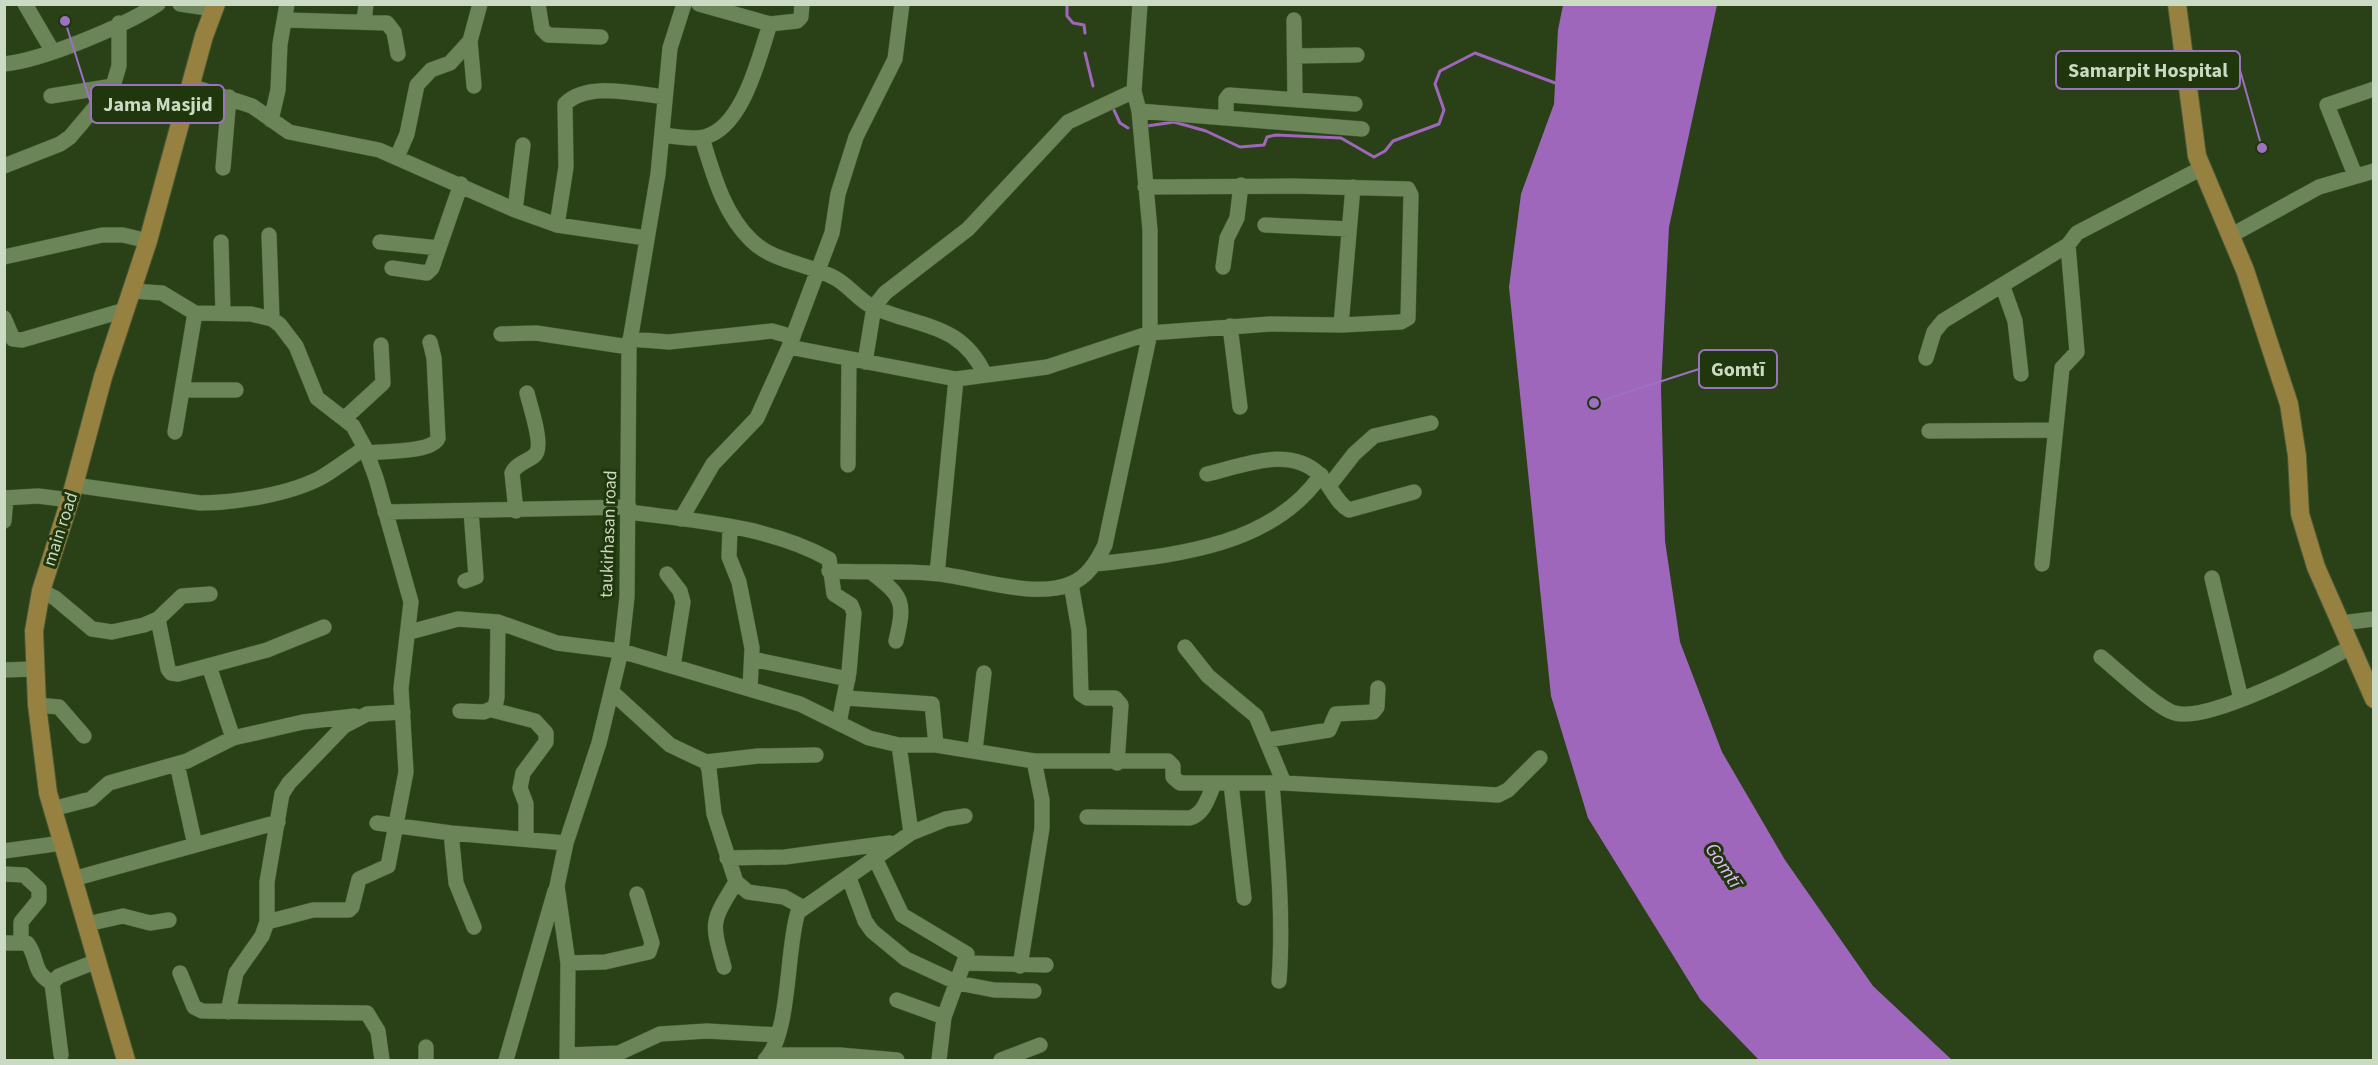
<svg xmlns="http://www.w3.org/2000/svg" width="2378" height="1065" font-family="'Source Sans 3',sans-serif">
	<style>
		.water { fill: #9e67bc }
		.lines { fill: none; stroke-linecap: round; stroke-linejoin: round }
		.stream { stroke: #9e67bc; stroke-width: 3 }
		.minor-casing { stroke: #465936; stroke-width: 16 }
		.major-casing { stroke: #465936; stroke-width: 20 }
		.minor { stroke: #6b8559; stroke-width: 15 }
		.major { stroke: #968141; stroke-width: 18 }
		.labels { text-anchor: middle; stroke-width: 6; stroke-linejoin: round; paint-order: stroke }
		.street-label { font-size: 18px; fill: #cbdac2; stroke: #20360c }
		.water-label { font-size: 20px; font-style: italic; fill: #e4bafc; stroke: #20360c }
		.leader { fill: none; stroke: #9b72c0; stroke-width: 2 }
		.callout-dot { fill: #9b72c0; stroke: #20360c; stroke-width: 2 }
		.callout { fill: #20360c; stroke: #9b72c0; stroke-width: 2 }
		.callout-label { font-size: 20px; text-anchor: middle; font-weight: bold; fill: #cbdac2 }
	</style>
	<rect width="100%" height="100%" fill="#2a4017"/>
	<!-- water -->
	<path class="water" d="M1563,5h154l-48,222 -8,161 4,153 15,101 42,110 63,108 88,126 79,74h-193l-59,-61 -112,-181 -37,-122 -42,-409 12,-93 33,-90 4,-74z"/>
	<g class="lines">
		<!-- stream -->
		<path class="stream" d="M1067,4v12l6,7 11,2 1,8
			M1085,53l8,33
			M1113,108l7,15 8,5
			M1147,126l27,-4 32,9 34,16 24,-2 3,-8 9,-2 65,3 33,19 11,-6 8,-10 46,-17 5,-14 -9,-26 5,-13 35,-18 83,31"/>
		<!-- minor casing -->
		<g class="minor-casing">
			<path id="minor" d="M25,4l28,48
				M180,4l34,5
				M538,4l4,25 6,6 53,2
				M699,4l71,20 27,-3 4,-4 1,-13
				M286,20l101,3 7,9 4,22
				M1294,20l1,80
				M364,22l2,-18
				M1295,56l62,-1
				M4,64c40,-4 120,-38 154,-60
				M191,86l61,20 37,26 90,18 136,60 42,15 89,13
				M474,86l-4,-45 10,-37
				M51,96l62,-10
				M1139,111l223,18
				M1226,118v-19l3,-4 126,9
				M271,120l7,-30 2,-46 7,-40
				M662,135c12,1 29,5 42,2 39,-9 55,-80 66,-113
				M702,138c11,35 21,75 49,102 22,22 55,23 82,37 15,7 25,23 40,30 46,21 88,15 112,68
				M397,157l10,-23 10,-49 14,-15 19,-7 20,-22
				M4,166l56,-22 10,-7 43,-51 6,-20v-43
				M223,168l6,-71
				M2355,175l-28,-70 47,-16
				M515,210l8,-65
				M557,225l9,-58 -1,-63c22,-23 71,-10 100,-7
				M1265,225l84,4
				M269,235l3,84
				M2230,236l89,-49 55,-16
				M221,242l2,71
				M380,242l59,6
				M4,257l98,-22h21l25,6
				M1223,267l4,-29 10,-20 4,-33
				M392,268l35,5 5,-5 29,-84
				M2003,287l12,34 6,53
				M132,291l30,2 33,20 56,1 21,5 8,6 16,21 21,52 36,28 12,22 11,30 35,124 -10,86 5,84 -18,94 -29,13 -7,28 -3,3h-36l-46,12
				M4,318l9,21 9,1 103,-30
				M1341,325l12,-138
				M1230,326l10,81
				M501,334l35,-1 93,14
				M630,339l39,3 103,-11 21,6
				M789,347l167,32 91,-12 103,-34 120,-9 71,1 60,-3 7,-4 3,-123 -3,-6 -115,-3 -148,1
				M1926,358l8,-26 9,-11 125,-76
				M865,362l9,-55 11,-14 83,-64 100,-107 66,-31
				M183,390h53
				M345,418l38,-35 -2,-38
				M1929,431l126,-1
				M175,432l20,-119
				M367,453c15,-2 65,0 71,-15l-4,-80 -4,-16
				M848,465l1,-106
				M1207,474c35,-8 82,-29 112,0 11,10 17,29 30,36l65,-18
				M74,485l126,18c36,0 91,-9 122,-26 15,-9 29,-20 43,-29
				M1329,486l25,-32 20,-18 57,-13
				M4,498l34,-2 32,4
				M516,511l-4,-38c4,-9 14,-11 22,-17 11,-8 -4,-50 -7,-63
				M385,512l244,-5
				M629,512c67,9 141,14 200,47l5,35 17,11 3,8 -5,59 -10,51
				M681,519l32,-55 44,-46 32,-71 43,-114 6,-39 18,-57 39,-78 7,-55
				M4,521l2,-23
				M730,527l-1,30 10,25 13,66 -2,41
				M1095,564c80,-9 176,-17 226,-89
				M2042,564l20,-196 15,-16 -9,-107 9,-12 125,-65
				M829,571c37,2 74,-1 110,3 37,4 96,25 131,10 18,-7 27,-23 35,-39l45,-212v-103l-11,-119 -5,-20 6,-87
				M871,572c33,25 34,30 25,69
				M667,574l13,17 3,11 -10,64
				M937,574l19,-195
				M2212,578l29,121
				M465,581l11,-4 -5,-66
				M1071,584l8,46 2,64 6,4h28l6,7 -4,58
				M41,591l14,7 37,31 20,3 32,-7 14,-6 24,-23 28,-2
				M158,619l10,50 3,4 7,1 89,-24 57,-23
				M2341,623l33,-4
				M410,632l48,-13 40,3 59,21 64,8 179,53 69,34 30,7h37l98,16h134l5,5v11l7,6h104l214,12 10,-5 32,-32
				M1185,647l23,29 48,40 28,67
				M2101,657c16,13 57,52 74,56 33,10 144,-48 176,-66
				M752,659l96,20
				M209,666l24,72
				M4,670l30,-1
				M612,692l58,53 36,17 3,7 5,45 22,68 12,10 36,5 18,10
				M846,698l86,6 4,41
				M37,705l22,2 25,29
				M492,710l43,11 11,12v9l-23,31 -3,15 6,16v35
				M460,711l24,1 11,-5 2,-10 1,-75
				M1268,740l61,-10 7,-16 37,-2 4,-5 1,-19
				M899,745l12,88
				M975,750l9,-77
				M706,762l52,-6 58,-1
				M177,764l18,81
				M1272,783c5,66 12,132 7,198
				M1231,784l13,114
				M52,809l39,-10 18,-16 78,-22 46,-23 70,-16 52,-6
				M1087,817l103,1c15,-5 18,-21 24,-34
				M377,823l74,10 115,10
				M451,833l5,50 18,44
				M4,851l58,-8
				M874,856l28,59 65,39 -23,63 -5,43
				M727,858l58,-1 105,-14
				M4,874l20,1 15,14v11l-18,22v20
				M849,878l16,43 7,10 34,28 52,24 36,7 40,1
				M73,879l205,-57
				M87,924l36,-8 27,7 19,-3
				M4,943h23c12,15 4,28 25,40
				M568,963l37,-1 44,-10 3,-9 -15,-49
				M966,963l80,2
				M1020,966l22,-138v-28l-8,-39
				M724,967c-13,-46 -13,-44 12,-85
				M180,973l14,34 8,4 165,2 11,18 4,29
				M897,1000l47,17
				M228,1012l8,-39 26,-37 5,-14v-40l15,-88 7,-11 55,-57 23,-12 36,-2
				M61,1055l-9,-72 7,-7 38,-15
				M567,1055l52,-2 41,-19 47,-3 71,4
				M771,1055h69l57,5
				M426,1060v-13
				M506,1060l49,-169
				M567,1060l1,-97 -11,-77 9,-43 33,-100 22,-92 6,-54 2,-250 29,-173 12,-126 14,-44
				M765,1060c26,-26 21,-112 33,-148l113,-79 35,-14 19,-3
				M1001,1060l39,-15"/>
		</g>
		<!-- major casing -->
		<g class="major-casing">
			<path id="major" d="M2177,4l20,152 48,114 44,134 8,52 3,58 16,53 58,132
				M126,1060l-78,-267 -11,-88 -3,-74 7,-40 29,-91 33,-123 45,-136 56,-205 12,-32"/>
		</g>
		<!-- minor -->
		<use href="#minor" class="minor"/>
		<!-- major -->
		<use href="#major" class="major"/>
	</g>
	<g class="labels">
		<!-- street labels -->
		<g class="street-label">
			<text transform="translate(60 529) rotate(-72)" y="6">main road</text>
			<text transform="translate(608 534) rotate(-88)" y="6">taukirhasan road</text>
		</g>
		<!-- water labels -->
		<g class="water-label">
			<text transform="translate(1724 865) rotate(56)" y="7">Gomtī</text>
		</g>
	</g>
	<!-- callouts -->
	<path class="leader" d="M2262 148L2240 70M65 21L91 104M1594 403L1699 369"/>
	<g class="callout-dot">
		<circle cx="2262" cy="148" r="6"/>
		<circle cx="65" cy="21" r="6"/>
		<circle cx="1594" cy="403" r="6"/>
	</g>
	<g class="callout">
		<rect x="2056" y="51" width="184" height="38" rx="6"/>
		<rect x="91" y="85" width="133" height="38" rx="6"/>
		<rect x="1699" y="350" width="78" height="38" rx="6"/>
	</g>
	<g class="callout-label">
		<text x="2148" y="77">Samarpit Hospital</text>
		<text x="158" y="111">Jama Masjid</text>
		<text x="1738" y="376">Gomtī</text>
	</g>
	<!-- border -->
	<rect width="2378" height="1065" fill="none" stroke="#cbdac2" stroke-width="12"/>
</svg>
